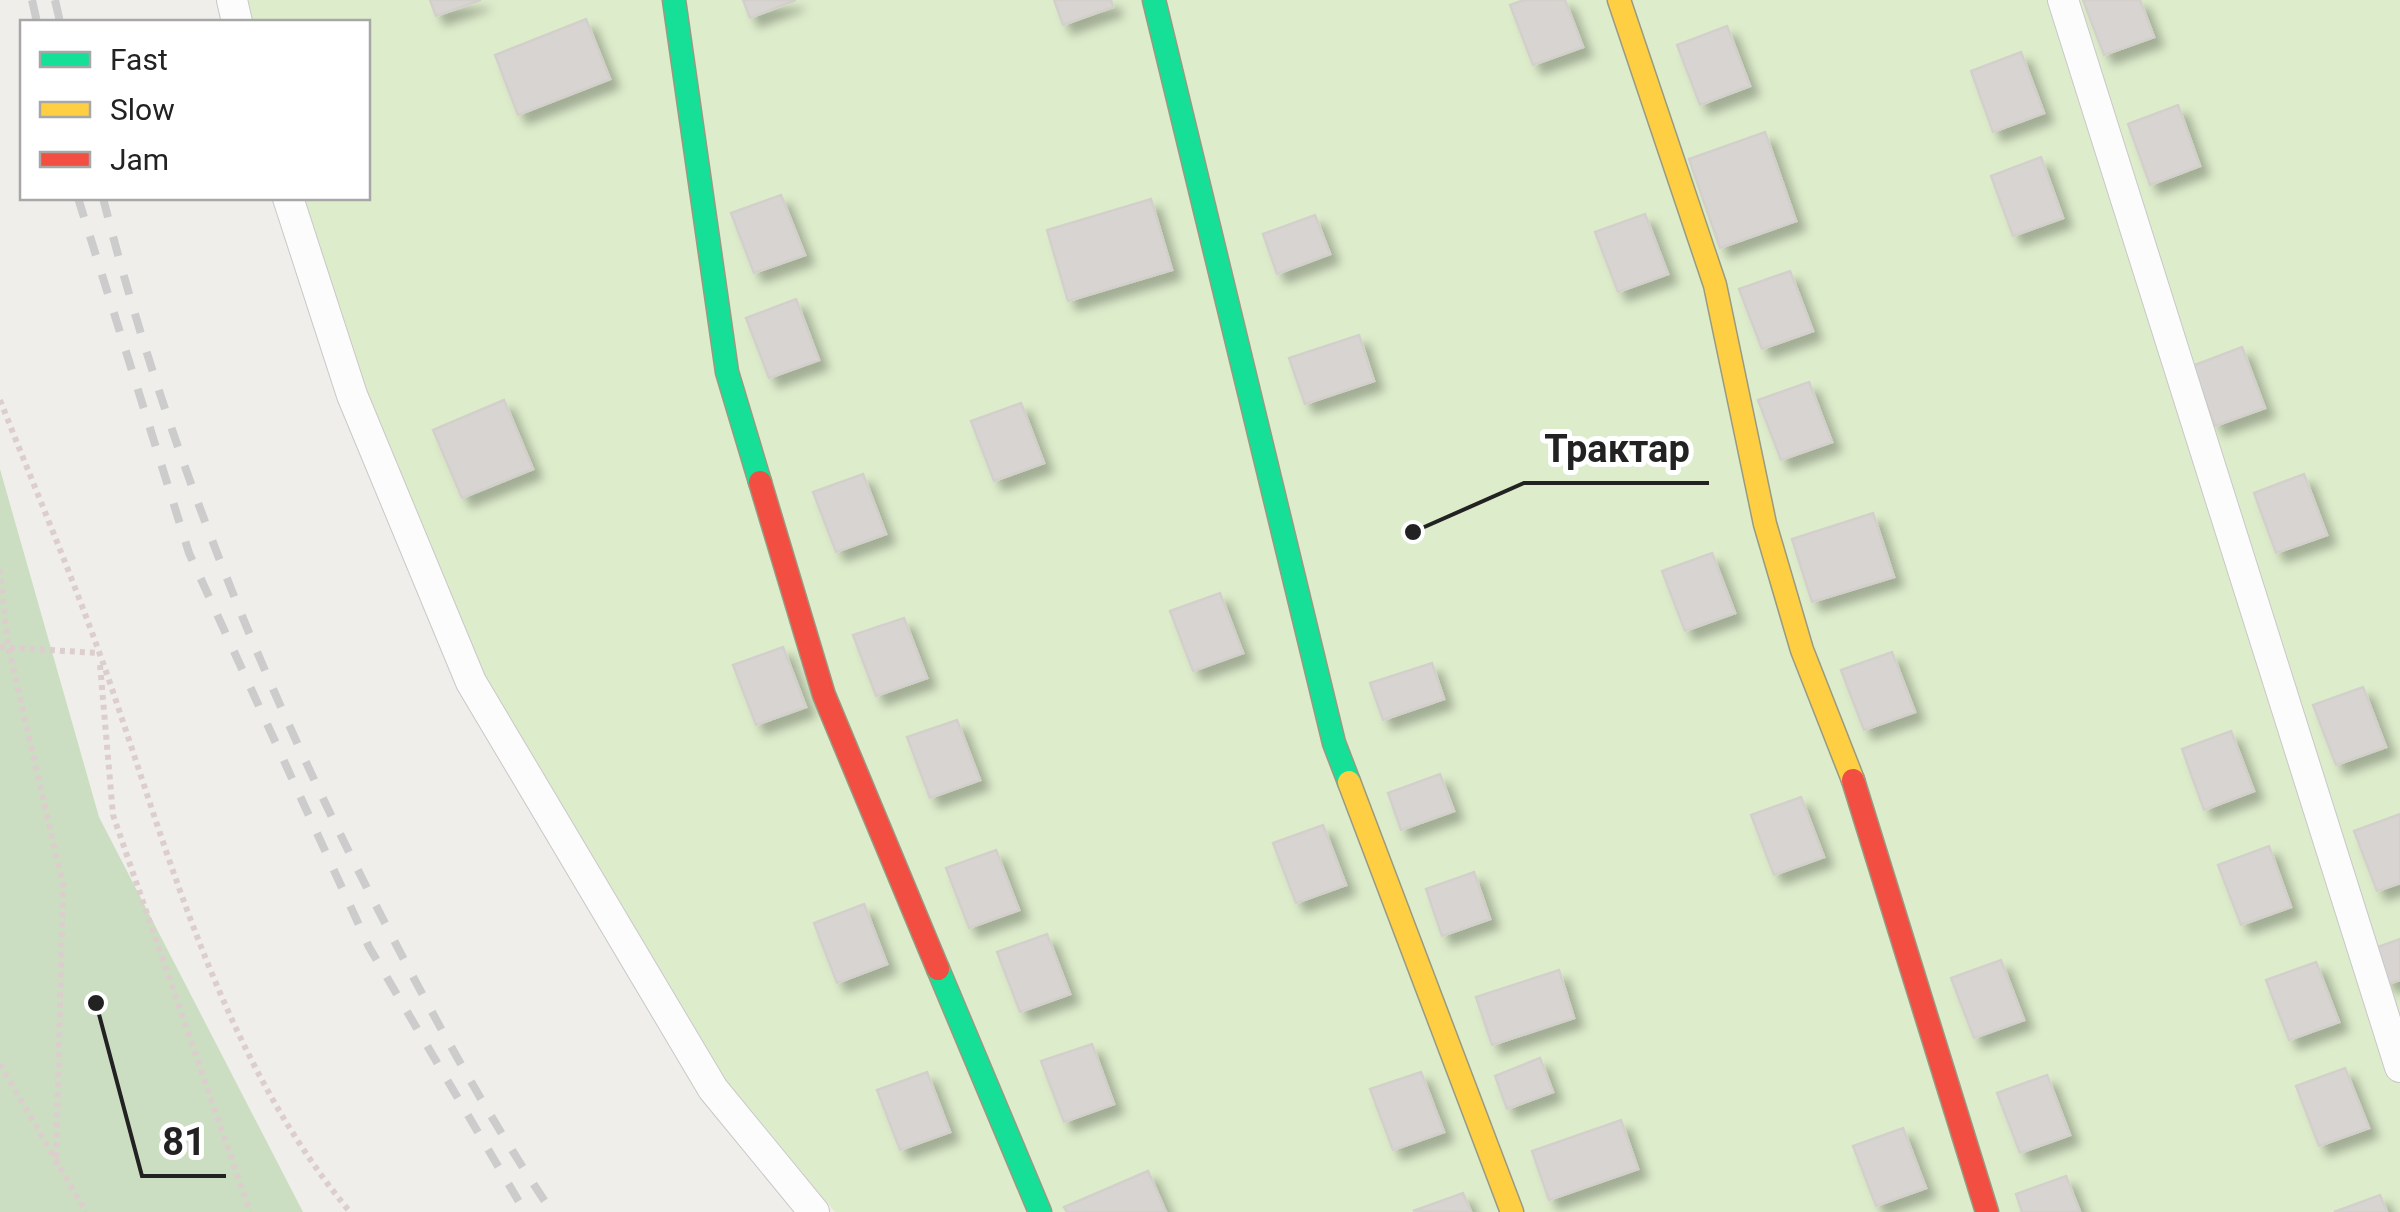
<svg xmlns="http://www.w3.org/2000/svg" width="2400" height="1212" font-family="Roboto,sans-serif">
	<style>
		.grass { fill: #ddeccb }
		.forest { fill: #cbdec1 }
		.building { fill: #d7d4d2; stroke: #d3d0cc; stroke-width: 2.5; filter: url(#shadow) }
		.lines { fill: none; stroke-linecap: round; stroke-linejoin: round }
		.street-casing { stroke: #c9c8c7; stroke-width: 32 }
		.fast-casing { stroke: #999a82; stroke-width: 25 }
		.slow-casing { stroke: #999a82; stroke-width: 25 }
		.jam-casing { stroke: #999a82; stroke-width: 25 }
		.path { stroke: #dccecd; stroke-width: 6; stroke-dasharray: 5 5; stroke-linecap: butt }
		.street { stroke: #fdfcfc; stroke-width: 30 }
		.fast { stroke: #16e098; stroke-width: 22 }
		.slow { stroke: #ffcf43; stroke-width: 22 }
		.jam { stroke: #f24e42; stroke-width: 22 }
		.rail { stroke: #ccc; stroke-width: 8; stroke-dasharray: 20 20; stroke-linecap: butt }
		.leader { fill: none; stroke: #222; stroke-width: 4 }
		.callout-dot { fill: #222; stroke: #fff; stroke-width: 4 }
		.callout-label { font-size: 38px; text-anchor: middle; font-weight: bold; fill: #222; stroke: #fff; stroke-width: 10; stroke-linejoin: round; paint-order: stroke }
	</style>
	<defs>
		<filter id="shadow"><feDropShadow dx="9" dy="9" stdDeviation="5" flood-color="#0004"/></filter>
	</defs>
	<rect width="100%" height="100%" fill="#f0eeeb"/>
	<!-- grass -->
	<path class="grass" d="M248,0h2152v1212h-1565l-109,-132 -241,-405 -119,-286 -62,-191h64v-176h-115z"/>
	<!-- forest -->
	<path class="forest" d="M0,469l99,348 204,395h-303z"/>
	<!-- building -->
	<path class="building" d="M430,0h51l-45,16z
		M743,0h53l-46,18z
		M1054,0h57l2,7 -50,18z
		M1524,0h41l18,47 -50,18 -23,-60z
		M2083,0h57l14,37 -50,18z
		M586,19l24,60 -92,36 -23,-60z
		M1727,26l23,60 -50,19 -23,-60z
		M2021,52l23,61 -51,19 -22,-61z
		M2178,105l22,61 -50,19 -22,-61z
		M1765,132l31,89 -76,27 -31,-89z
		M2041,157l22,61 -50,18 -22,-60z
		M781,195l24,60 -51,18 -23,-60z
		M1151,199l21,71 -104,31 -21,-71z
		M1645,214l23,60 -50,18 -23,-60z
		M1315,215l15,39 -53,20 -14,-40z
		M1790,271l23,60 -51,18 -23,-60z
		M796,299l23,61 -50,18 -23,-60z
		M1359,335l15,46 -69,23 -16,-46z
		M2242,347l23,61 -50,18 -23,-60z
		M1809,382l23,60 -51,18 -23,-60z
		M504,400l29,69 -71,29 -29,-68z
		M1021,403l23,60 -50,18 -23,-60z
		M863,474l23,60 -50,18 -23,-60z
		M2304,474l23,61 -51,18 -22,-60z
		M1873,513l21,64 -82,25 -20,-63z
		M1712,553l23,60 -50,18 -23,-60z
		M1220,593l23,60 -50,18 -23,-60z
		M904,618l23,60 -51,18 -23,-61z
		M783,647l23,60 -50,18 -23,-60z
		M1892,652l23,60 -51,18 -23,-60z
		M1432,663l12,36 -61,21 -13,-37z
		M2363,687l23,60 -50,18 -23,-60z
		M957,720l23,60 -50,18 -23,-61z
		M2231,731l23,60 -50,19 -22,-61z
		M1440,774l14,37 -53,19 -13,-37z
		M1801,797l23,60 -50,18 -23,-60z
		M2400,814v69l-23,8 -23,-60z
		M1323,825l23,60 -50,18 -23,-60z
		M2269,846l22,61 -50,18 -23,-60z
		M996,850l23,60 -50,18 -23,-60z
		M1474,872l16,47 -48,17 -16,-47z
		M864,904l23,60 -50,19 -23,-60z
		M1047,934l23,60 -50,18 -23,-60z
		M2400,939v41l-13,4 -12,-36z
		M2001,960l23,60 -50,18 -23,-60z
		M2316,962l23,60 -50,18 -23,-60z
		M1559,970l15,48 -82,27 -16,-48z
		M1092,1044l22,60 -50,18 -23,-61z
		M1540,1058l13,34 -46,17 -12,-33z
		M2345,1068l24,60 -50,18 -23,-60z
		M927,1072l23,60 -50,18 -23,-60z
		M1421,1072l23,60 -51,18 -23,-61z
		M2047,1075l23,60 -50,18 -23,-60z
		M1621,1120l17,49 -89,31 -17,-49z
		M1903,1128l23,60 -50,18 -23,-60z
		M1148,1171l18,41h-99l-3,-5z
		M2066,1176l14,36h-58l-6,-18z
		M1463,1193l8,19 -58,-1z
		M2380,1195l7,17h-53z"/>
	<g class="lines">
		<!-- street casing -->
		<g class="street-casing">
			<path id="street" d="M232,0l5,22
				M2063,0l337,1067
				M288,198l64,197 119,287 242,407 101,123"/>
		</g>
		<!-- fast casing -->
		<g class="fast-casing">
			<path id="fast" d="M674,0l53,372 33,110
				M1154,0l180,743 15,39
				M938,969l102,243"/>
		</g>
		<!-- slow casing -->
		<g class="slow-casing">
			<path id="slow" d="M1619,0l96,285 50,239 37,126 51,130
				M1349,782l163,430"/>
		</g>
		<!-- jam casing -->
		<g class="jam-casing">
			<path id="jam" d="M760,482l64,213 114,274
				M1853,780l134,432"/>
		</g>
		<!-- path -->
		<path class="path" d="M0,400c37,94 77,187 110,283 62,182 114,378 240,529
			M0,569l8,77 55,239 -7,280
			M0,647l98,6
			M100,665l13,150 137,397
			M0,1064l86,148"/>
		<!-- street -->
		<use href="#street" class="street"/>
		<!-- fast -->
		<use href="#fast" class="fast"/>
		<!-- slow -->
		<use href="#slow" class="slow"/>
		<!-- jam -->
		<use href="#jam" class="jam"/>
		<!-- rail -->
		<path class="rail" d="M32,0l5,22
			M55,0l5,22
			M78,198l111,355 180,394 156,265
			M103,198c64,252 162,494 282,725 51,99 105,197 167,289"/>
	</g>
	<!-- callouts -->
	<path class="leader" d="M1413 532L1524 483H1709M96 1003L142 1176H226"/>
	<g class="callout-dot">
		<circle cx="1413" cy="532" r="10"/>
		<circle cx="96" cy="1003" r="10"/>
	</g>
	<g class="callout-label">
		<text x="1617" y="462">Трактар</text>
		<text x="184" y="1155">81</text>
	</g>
	<!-- legend -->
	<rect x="20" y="20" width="350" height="180" fill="#ffffff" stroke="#a7a7a7" stroke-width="2.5"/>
	<rect x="40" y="52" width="50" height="15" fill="#16e098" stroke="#a7a7a7" stroke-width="2.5"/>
	<text x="110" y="70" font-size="30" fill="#222222">Fast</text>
	<rect x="40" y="102" width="50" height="15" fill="#ffcf43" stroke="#a7a7a7" stroke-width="2.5"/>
	<text x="110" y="120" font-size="30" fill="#222222">Slow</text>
	<rect x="40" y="152" width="50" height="15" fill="#f24e42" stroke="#a7a7a7" stroke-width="2.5"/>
	<text x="110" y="170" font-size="30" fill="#222222">Jam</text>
</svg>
